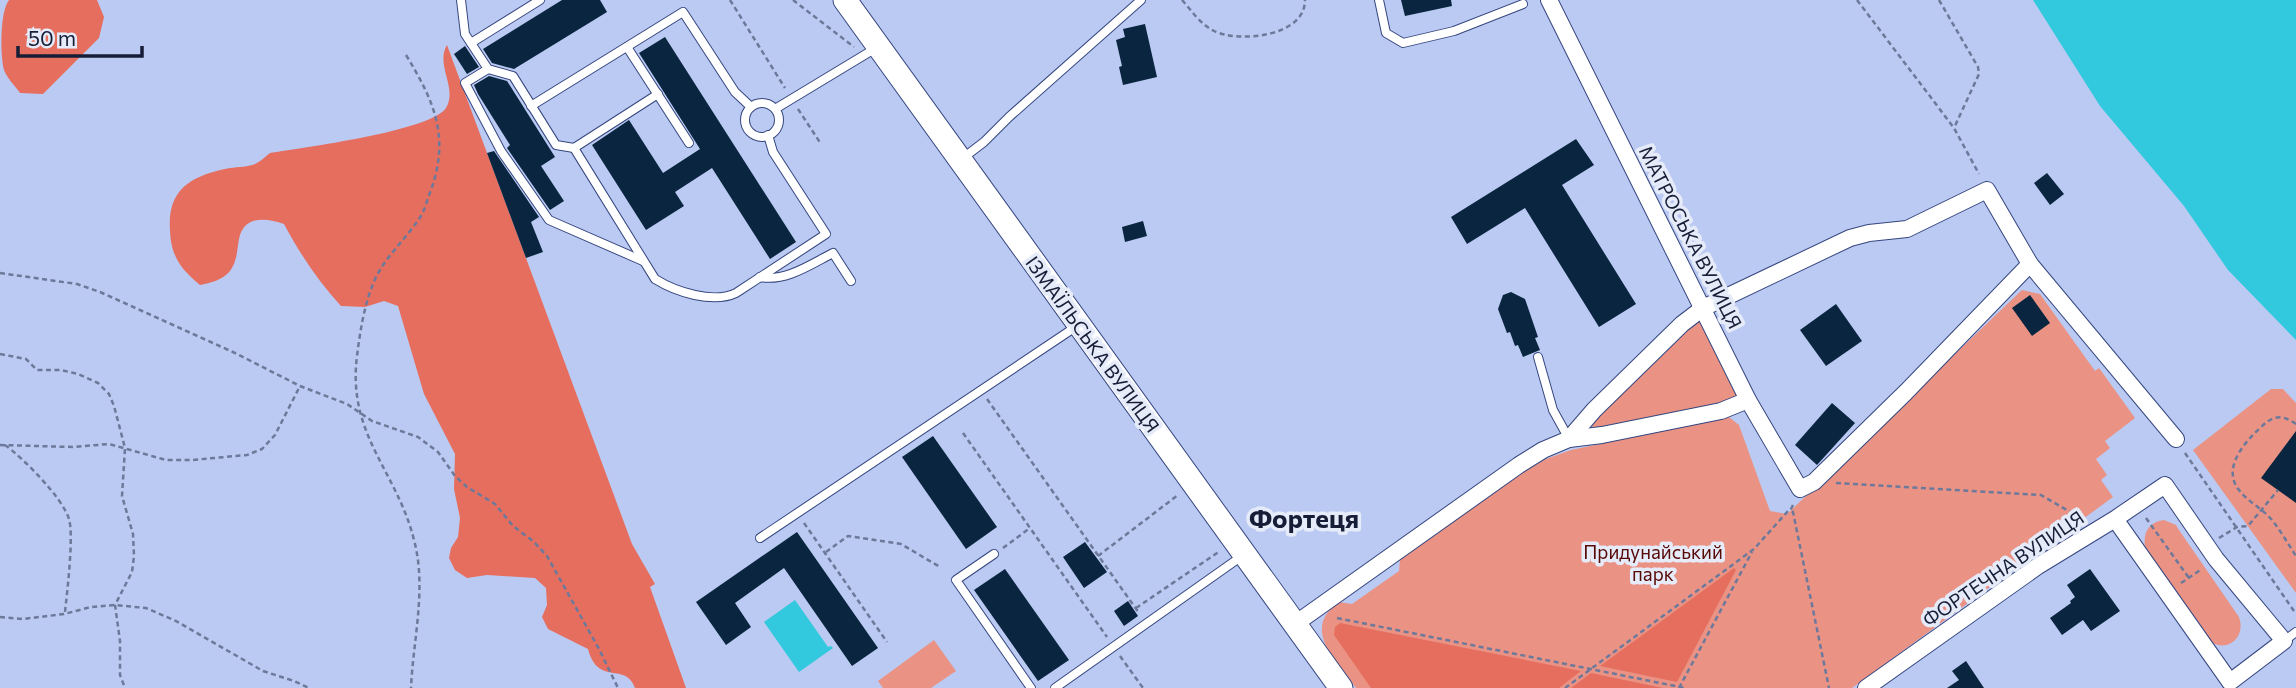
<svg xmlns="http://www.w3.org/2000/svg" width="2296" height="688" viewBox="0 0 2296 688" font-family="Commissioner,sans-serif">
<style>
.green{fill:#ea9385}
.forest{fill:#e66e5e}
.water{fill:#32c8dd}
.building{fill:#09253f}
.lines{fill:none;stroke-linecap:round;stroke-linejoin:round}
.lane-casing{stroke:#35467f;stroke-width:10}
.street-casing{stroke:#35467f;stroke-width:18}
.secondary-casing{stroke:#35467f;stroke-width:25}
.path{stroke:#6d799a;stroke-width:2.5;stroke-dasharray:5 3.5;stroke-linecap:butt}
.lane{stroke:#fff;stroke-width:8}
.street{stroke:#fff;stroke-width:16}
.secondary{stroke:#fff;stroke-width:23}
.labels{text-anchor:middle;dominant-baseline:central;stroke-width:7;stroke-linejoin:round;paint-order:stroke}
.street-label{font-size:19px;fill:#161e37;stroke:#e6ebf9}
.park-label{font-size:19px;fill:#570905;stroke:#e6ebf9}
.district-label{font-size:26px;font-weight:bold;fill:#161e37;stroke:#e6ebf9}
</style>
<rect width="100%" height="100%" fill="#bbcaf2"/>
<g class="green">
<path d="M2022,290L2040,294L2095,371L2099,368L2135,418L2105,441L2110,448L2096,459L2107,475L2101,480L2113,497L1852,688H1356C1337,662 1300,629 1339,602L1352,604L1399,571L1400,559L1522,473L1546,459L1571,450L1729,417L1739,425L1770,511L1787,514Z"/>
<path d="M1699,320L1702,322L1738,394L1732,402L1593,428L1591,422L1689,323Z"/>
<path d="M2271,389H2283L2296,403V593L2193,450Z"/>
<path d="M2164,520L2176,525L2179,530L2239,617C2247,639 2224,655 2207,639L2145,546C2143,531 2150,522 2164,520Z"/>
<path d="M934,640L956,671L931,688H883L878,681Z"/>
</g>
<g class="forest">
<path d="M9,0H97L104,17L99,38L43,94L20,93C15,86 7,78 4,70C0,54 0,11 9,0Z"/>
<path d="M447,45L632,544L655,584L650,587L686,688H635C626,661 598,687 588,649L548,629L542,617L547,605L546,588L535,578L487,575L467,578L455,570L449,558L451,548L458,537L460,518L454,489L455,454L424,394L398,306L384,301L365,307L341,306C318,281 300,254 284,224C266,218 244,215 239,239C237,250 237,262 230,271C223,280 210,283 200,285C181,269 171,257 170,230C167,188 193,175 230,168C238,167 250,167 257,163C261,161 266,156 270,153C301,148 431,131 446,108C458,88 435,65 447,45Z"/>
<path d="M1734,568L1736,570L1677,682L1600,666Z"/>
<path d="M1340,623L1581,671L1559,688H1371L1334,635L1335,627Z"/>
<path d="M1591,673L1663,688H1571Z"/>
</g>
<g class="water">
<path d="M2033,0H2296V340L2228,270L2184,206L2100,106Z"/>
<path d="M795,600L828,647L831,646L833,648L799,672L764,622Z"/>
</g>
<g class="building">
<path d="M562,0H600L607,12L514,69L492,63L483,49Z"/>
<path d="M1401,0H1451L1452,6L1405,16Z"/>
<path d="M1145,24L1157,77L1123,85L1119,67L1122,66L1116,40L1125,37L1123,29Z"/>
<path d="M665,37L796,242L770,259L712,168L675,192L684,206L646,230L592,145L629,120L663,173L700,149L639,53Z"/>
<path d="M465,46L479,67L467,74L454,54Z"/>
<path d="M489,76L507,81L555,157L541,166L564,201L550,210L507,148L510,145L478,94L474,85Z"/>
<path d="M1576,139L1594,165L1562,185L1636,304L1599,327L1525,208L1467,244L1451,217Z"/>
<path d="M494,151L539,217L531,222L543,252L526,258L487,153Z"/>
<path d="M2047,173L2064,194L2050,205L2034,183Z"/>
<path d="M1143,221L1147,236L1125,242L1122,227Z"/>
<path d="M1511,292L1525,299L1538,337L1535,338L1540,350L1523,357L1518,345L1515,346L1510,332L1507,333L1498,309L1503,295Z"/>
<path d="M2030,295L2050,323L2032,336L2012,308Z"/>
<path d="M1836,304L1862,341L1826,366L1800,330Z"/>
<path d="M1832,403L1855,423L1817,465L1795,445Z"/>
<path d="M2296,431V503L2261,478Z"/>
<path d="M933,436L997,527L966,549L902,457Z"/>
<path d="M797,532L878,648L852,666L784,568L735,603L751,627L726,645L696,602Z"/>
<path d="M1085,542L1107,572L1084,588L1063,557Z"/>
<path d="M1005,569L1069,660L1038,681L974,590Z"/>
<path d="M2090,569L2120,611L2091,631L2083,620L2062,635L2050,618L2071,603L2070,601L2075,597L2067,585Z"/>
<path d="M1128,601L1138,616L1124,626L1114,611Z"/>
<path d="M1966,661L1984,688H1947L1959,680L1952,671Z"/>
</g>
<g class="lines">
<g class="lane-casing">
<g id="lane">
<path d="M461,0L465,34L488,69L513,76L556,145L574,148L658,94"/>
<path d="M1379,0L1386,33L1403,43L1454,31L1523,4"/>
<path d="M471,43L540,0"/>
<path d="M627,47L689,143"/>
<path d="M488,69L465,83L501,151L549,220L643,261"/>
<circle cx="762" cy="120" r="17"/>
<path d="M531,106L683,12L735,92L751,107"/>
<path d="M775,109L876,48"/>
<path d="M574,148L655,279C676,292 713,304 736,293L826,234L773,152L768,135"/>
<path d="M963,158L984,142L1009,117L1141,0"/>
<path d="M760,277C786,282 811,264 833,253L851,281"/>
<path d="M1538,357L1553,410L1569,439"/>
<path d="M760,538L1077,326"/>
<path d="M994,554L956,580L1031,688"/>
<path d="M2284,641L2296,632"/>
<path d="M1055,688L1242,556"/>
</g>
</g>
<g class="street-casing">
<g id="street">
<path d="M1549,0L1748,400L1800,489L1814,482L1906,392L2030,264"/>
<path d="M1569,439L1594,410L1682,324L1703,308L1850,238L1869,233L1907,229L1987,190L2030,264L2176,439"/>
<path d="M1295,624L1519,465L1543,450L1569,439L1602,435L1721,411L1748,400"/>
<path d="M1866,688L2038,566L2115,519L2165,485L2216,559L2284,641L2230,682L2115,519"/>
</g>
</g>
<g class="secondary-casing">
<path id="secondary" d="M845,0L1341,688"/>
</g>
<g class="path">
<path d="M730,0L785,88"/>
<path d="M793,0L854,47"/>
<path d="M1182,0C1192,11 1200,24 1214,31C1239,43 1305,37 1305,0"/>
<path d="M1857,0L1954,128L1979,174"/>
<path d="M1939,0L1978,67L1979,74L1954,128"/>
<path d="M406,55C434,101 450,136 431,190C427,199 425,211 419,219C405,240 382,260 373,284C364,306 360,332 357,356C347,435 397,471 414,540C427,588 413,640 411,688"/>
<path d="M798,109L821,144"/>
<path d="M0,273L77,284L100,292L235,353L300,386L347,404L372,421L418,437L438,452L455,476L467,487L495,504L513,526L533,541L547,556L599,649L618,688"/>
<path d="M0,354L26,359L37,370H61L78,374L98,383L109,394L114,406L125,448L122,496L133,534L134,556L132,572L115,605L120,641V675L125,688"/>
<path d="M987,399L1139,613"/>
<path d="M2296,424C2280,413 2272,416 2259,429C2243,444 2222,469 2239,490C2248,502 2262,508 2272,520C2281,531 2288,544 2296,556"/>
<path d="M963,433L1107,637"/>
<path d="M0,445L73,447L109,444L166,460H192L247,455L262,449L275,435L300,386"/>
<path d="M5,445C24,459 62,497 69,519C74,536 67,593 65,612"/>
<path d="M2185,453L2296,614"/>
<path d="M1836,483L2041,495L2084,520"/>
<path d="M1793,505L1790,511L1793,512L1829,688"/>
<path d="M2146,518L2189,578"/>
<path d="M804,523L887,642"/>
<path d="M2219,538L2237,527L2248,526L2278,490"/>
<path d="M1003,548L1030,528"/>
<path d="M826,552L848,536L901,544L940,567"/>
<path d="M1098,556L1178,495"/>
<path d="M2181,583L2202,569"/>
<path d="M1136,608L1220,551"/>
<path d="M0,617L23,619L64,614L91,607L115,605L146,608L176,621L263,671L294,681L309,688"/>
<path d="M1337,618L1685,688"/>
<path d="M1120,656L1143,688"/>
<path d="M1565,688L1754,549L1788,511H1790"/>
<path d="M1679,688L1752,552"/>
</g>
<use href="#lane" class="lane"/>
<use href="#street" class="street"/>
<use href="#secondary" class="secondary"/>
</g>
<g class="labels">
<g class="street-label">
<text transform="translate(1691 237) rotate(63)">МАТРОСЬКА ВУЛИЦЯ</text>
<text transform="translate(1093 344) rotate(54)">ІЗМАЇЛЬСЬКА ВУЛИЦЯ</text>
<text transform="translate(2003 568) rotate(-34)">ФОРТЕЧНА ВУЛИЦЯ</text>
</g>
<g class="park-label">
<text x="1653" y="551">Придунайський<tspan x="1653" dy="22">парк</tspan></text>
</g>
<g class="district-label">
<text x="1304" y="517">Фортеця</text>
</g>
</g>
<path d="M18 46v10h124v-10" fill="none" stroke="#161e37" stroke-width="3.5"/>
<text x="28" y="46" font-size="21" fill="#161e37" stroke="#e6ebf9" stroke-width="5" paint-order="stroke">50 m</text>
</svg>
